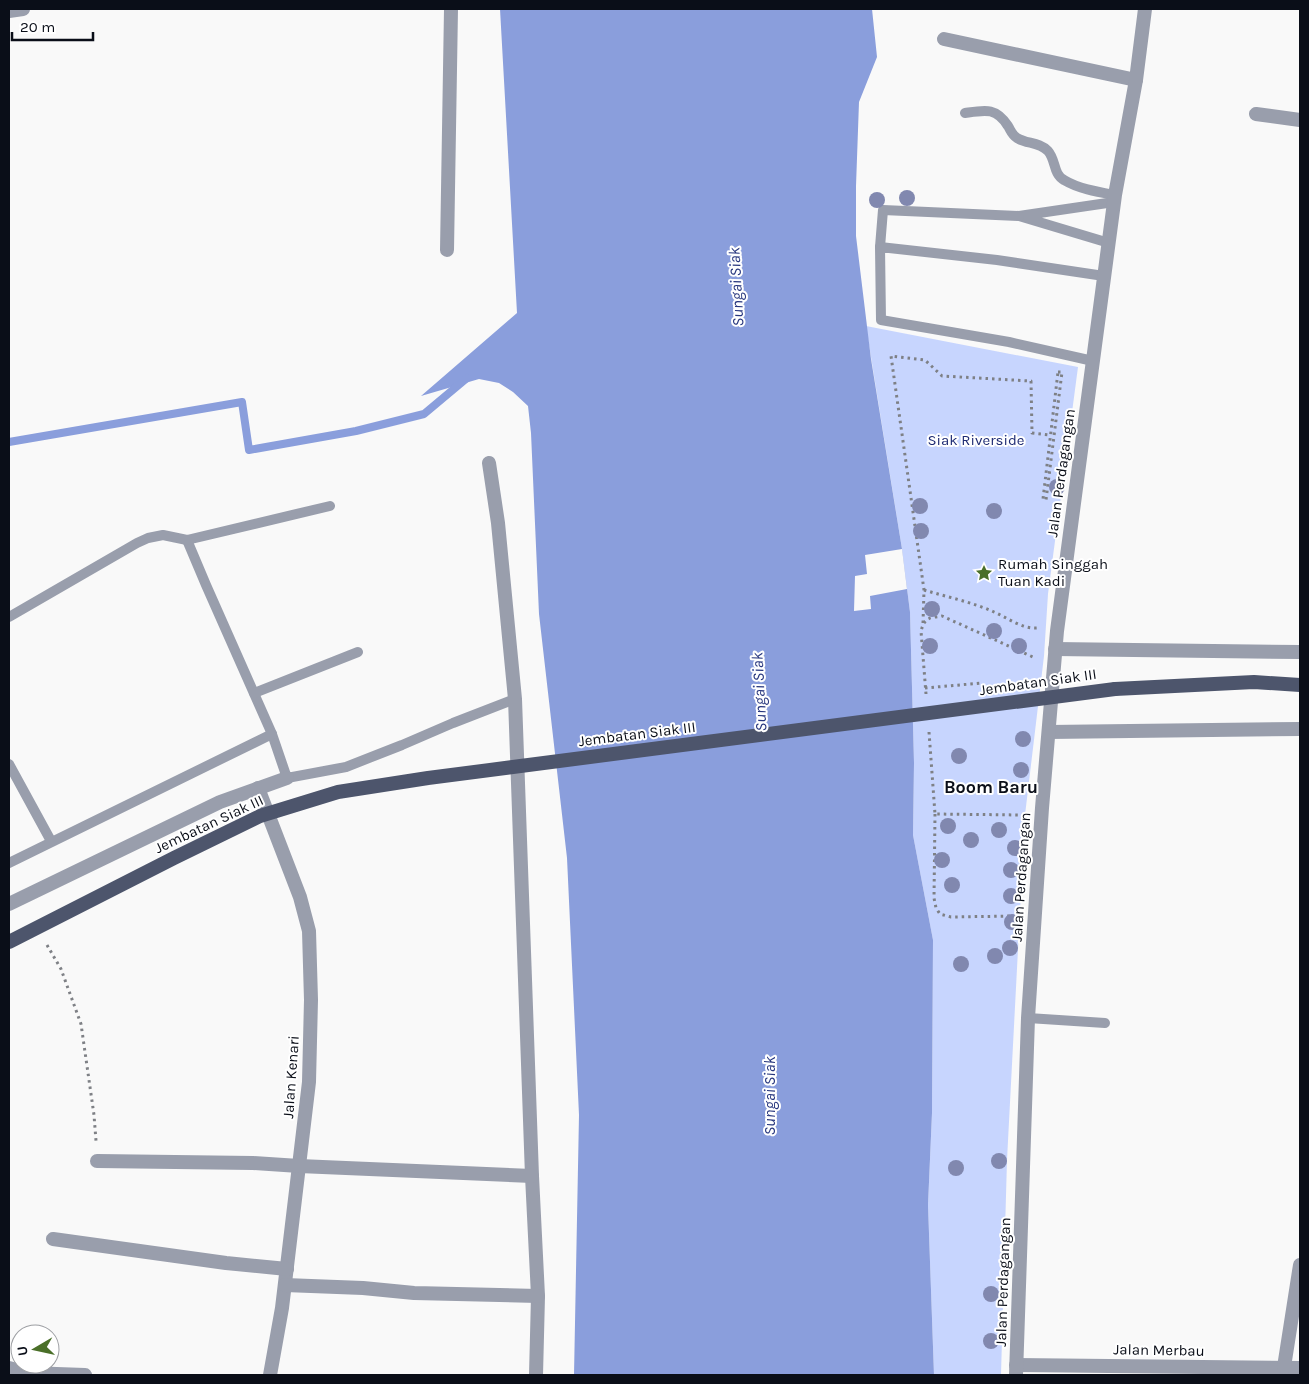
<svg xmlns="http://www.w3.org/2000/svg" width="1309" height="1384" viewBox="0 0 1309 1384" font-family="Karla,sans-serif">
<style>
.green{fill:#c7d5fe}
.water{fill:#8a9edc}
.pier{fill:#f9f9f9}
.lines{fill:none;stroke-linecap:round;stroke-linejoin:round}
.stream{stroke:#8a9edc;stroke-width:8}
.path{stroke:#7e8085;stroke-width:3;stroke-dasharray:2.5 4;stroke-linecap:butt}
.service{stroke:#999eac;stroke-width:10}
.minor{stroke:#999eac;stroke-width:14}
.tertiary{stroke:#999eac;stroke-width:14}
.primary{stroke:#4d556c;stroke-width:14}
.primary-bridge{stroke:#4d556c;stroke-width:14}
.tree{fill:#8188af}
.labels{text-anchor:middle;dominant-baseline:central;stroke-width:4;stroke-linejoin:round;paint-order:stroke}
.park-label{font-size:15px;fill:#1e2b73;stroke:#fff}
.street-label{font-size:15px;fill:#0a0e18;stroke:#fff}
.poi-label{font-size:15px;fill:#0a0e18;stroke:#fff;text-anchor:start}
.water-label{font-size:16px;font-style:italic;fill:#27367e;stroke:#fff}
.quarter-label{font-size:18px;font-weight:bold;fill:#0a0e18;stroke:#fff}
</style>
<rect width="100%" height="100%" fill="#f9f9f9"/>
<path class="green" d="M866,326L1078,367L1048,594L1044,656L1025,815L1007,1160L1001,1375H934L928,1205L932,1113L933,940L913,835L914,763L910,612L902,549Z"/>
<path class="water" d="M500,9H872L877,57L859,102L856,186V236L871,359L902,549L910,612L914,763L913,835L933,940L932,1113L928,1205L934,1375H574L579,1115L567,858L539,614L531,433L528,406L513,392L499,383L479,379L421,396L517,313Z"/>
<path class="pier" d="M902,549L907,589L870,596L871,609L854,611L855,576L867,574L865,555Z"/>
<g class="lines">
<path class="stream" d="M9,442L242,402L249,450L356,431L424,414L467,378"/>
<g class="path">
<path d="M1058,372H1062L1046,500L1043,499Z"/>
<path d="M924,590C947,597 972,602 994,612C1008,618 1022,629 1037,628"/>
<path d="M923,623L924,590L891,356L925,360L942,376L1031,381L1032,433L1050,435"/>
<path d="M925,688L982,683"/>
<path d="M926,694L921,631C925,617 929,618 942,616L1033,657H1034"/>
<path d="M929,732L935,814L1022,815"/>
<path d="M935,814L934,898L936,908L940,914L951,917L1014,916"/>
<path d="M47,945L61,969L81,1024L94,1115L96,1141"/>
</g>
<g class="service">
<path d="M965,113C985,110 996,107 1008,126C1011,131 1012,135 1017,138C1027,144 1039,142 1048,151C1056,160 1053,174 1064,180C1079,189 1098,192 1115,195"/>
<path d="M1109,243L1019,216L1114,202"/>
<path d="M880,247L883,210L1019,216"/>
<path d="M1093,361L1009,342L881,320L880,247L997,260L1104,276"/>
<path d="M187,540L206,585L272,734L287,778L346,767L402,745L453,723L515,699"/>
<path d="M9,617L137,543L148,538L163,535L187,540L330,506"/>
<path d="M254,693L358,652"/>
<path d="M9,764L51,841"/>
<path d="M9,863L272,734"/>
<path d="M1028,1018L1105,1023"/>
</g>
<g class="minor">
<path d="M9,11L23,9"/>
<path d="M944,39L1136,80"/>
<path d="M1256,114L1300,120"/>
<path d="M447,250L451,9"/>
<path d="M489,463L498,523L515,699L532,1176L538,1296L536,1375"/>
<path d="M1055,649L1300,652"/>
<path d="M1049,732L1300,729"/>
<path d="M258,788L300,897L309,931L311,1000L309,1082L282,1308L270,1375"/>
<path d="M9,904L220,802L287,778"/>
<path d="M97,1161L253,1163L299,1166L532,1176"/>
<path d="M53,1239L226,1263L287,1269"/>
<path d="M285,1285L363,1288L414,1293L538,1296"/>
<path d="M9,1368L28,1373L85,1375"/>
</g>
<g class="tertiary">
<path d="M1016,1365L1300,1368"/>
<path d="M1284,1367L1300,1265"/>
<path d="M1016,1375L1028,1018L1042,808L1057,631L1115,195L1136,80L1145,9"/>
</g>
<path class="primary" d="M1115,689L1254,682L1300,685"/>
<path class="primary-bridge" d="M9,942L174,858L260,816L338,792L428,778L1115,689"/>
</g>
<g class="tree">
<circle cx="907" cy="198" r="8"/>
<circle cx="877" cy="200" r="8"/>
<circle cx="1057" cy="487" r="8"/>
<circle cx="920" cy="506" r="8"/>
<circle cx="994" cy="511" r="8"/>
<circle cx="921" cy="531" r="8"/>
<circle cx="932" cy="609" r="8"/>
<circle cx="994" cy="631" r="8"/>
<circle cx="930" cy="646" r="8"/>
<circle cx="1019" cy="646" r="8"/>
<circle cx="1023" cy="739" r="8"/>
<circle cx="959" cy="756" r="8"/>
<circle cx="1021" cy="770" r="8"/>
<circle cx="948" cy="826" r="8"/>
<circle cx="999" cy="830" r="8"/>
<circle cx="971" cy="840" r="8"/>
<circle cx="1015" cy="848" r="8"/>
<circle cx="942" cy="860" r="8"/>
<circle cx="1011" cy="870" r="8"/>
<circle cx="952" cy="885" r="8"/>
<circle cx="1011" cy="896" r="8"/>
<circle cx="1012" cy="922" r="8"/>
<circle cx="1010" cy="948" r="8"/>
<circle cx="995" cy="956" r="8"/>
<circle cx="961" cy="964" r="8"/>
<circle cx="999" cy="1161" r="8"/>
<circle cx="956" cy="1168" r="8"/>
<circle cx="991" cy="1294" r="8"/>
<circle cx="991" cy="1341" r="8"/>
</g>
<defs>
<g id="sight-bare" transform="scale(1.35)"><path d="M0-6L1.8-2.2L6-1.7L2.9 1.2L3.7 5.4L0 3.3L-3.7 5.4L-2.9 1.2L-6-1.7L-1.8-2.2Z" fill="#4a6f28" stroke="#fff" stroke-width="2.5" paint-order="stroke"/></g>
</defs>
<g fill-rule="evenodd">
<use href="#sight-bare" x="984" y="573"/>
</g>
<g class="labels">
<g class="park-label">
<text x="976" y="440">Siak Riverside</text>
</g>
<g class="street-label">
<text transform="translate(1061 473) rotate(-82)">Jalan Perdagangan</text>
<text transform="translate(1038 682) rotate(-8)">Jembatan Siak III</text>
<text transform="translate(637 734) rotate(-7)">Jembatan Siak III</text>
<text transform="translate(209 824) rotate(-25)">Jembatan Siak III</text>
<text transform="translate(1021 877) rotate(-86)">Jalan Perdagangan</text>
<text transform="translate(291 1077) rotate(-86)">Jalan Kenari</text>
<text transform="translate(1003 1282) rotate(-88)">Jalan Perdagangan</text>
<text transform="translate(1159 1350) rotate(1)">Jalan Merbau</text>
</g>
<g class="poi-label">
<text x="998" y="564">Rumah Singgah<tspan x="998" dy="17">Tuan Kadi</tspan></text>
</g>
<g class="water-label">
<text transform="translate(736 287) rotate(-93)">Sungai Siak</text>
<text transform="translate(759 692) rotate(-93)">Sungai Siak</text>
<text transform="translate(769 1096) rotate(-90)">Sungai Siak</text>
</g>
<g class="quarter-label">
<text x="991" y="787">Boom Baru</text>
</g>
</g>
<rect width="1309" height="1384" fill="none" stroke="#0a0e18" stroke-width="20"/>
<g transform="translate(35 1349) rotate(261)"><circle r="24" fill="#ffffff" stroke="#9d9fa3"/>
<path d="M0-4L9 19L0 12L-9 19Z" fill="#4a6f28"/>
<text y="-8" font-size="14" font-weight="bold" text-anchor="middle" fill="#0a0e18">U</text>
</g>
<path d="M12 32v8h81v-8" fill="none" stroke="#0a0e18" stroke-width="2.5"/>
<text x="20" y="32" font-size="15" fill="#0a0e18" stroke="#ffffff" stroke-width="4" paint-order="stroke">20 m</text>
</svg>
